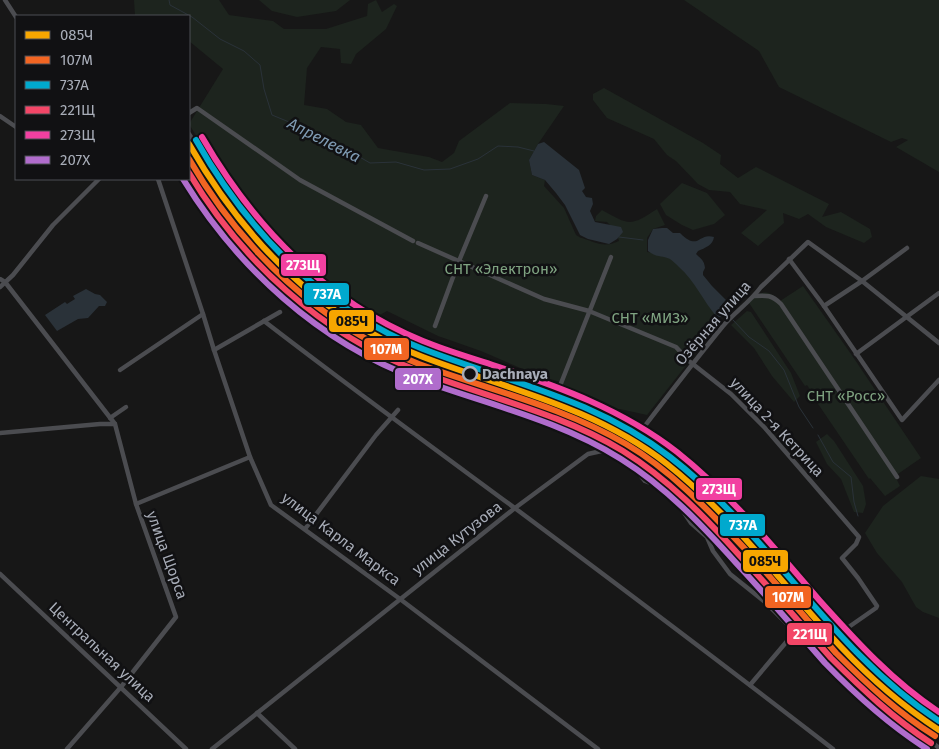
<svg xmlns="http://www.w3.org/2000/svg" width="939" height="749" viewBox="0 0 939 749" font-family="'Fira Sans',sans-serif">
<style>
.green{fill:#1d241e}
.water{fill:#2a3239}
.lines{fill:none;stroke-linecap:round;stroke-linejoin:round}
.stream{stroke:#2a3239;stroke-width:1}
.street{stroke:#4b4c50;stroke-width:4.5}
.rail-1-casing{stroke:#111113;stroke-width:10}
.rail-2-casing{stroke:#111113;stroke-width:10}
.rail-3-casing{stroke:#111113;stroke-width:10}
.rail-4-casing{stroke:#111113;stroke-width:10}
.rail-5-casing{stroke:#111113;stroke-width:10}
.rail-6-casing{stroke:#111113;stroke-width:10}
.rail-1{stroke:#f7a600;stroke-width:6}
.rail-2{stroke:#f26522;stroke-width:6}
.rail-3{stroke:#00a9ce;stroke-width:6}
.rail-4{stroke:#f34667;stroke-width:6}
.rail-5{stroke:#f240a1;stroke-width:6}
.rail-6{stroke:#b06ccc;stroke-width:6}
.stop-dot{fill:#111113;stroke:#a8adb8;stroke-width:2.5}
.labels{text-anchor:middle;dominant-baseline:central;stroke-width:5;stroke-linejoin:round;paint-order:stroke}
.park-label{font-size:15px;fill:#7fa381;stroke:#111113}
.street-label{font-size:15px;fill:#a8adb8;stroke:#111113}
.stop-label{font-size:15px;font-weight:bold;fill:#a8adb8;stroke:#111113;text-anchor:start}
.water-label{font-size:16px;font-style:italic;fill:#7f9bb3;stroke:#111113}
.line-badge{stroke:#111113;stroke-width:2}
.badge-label{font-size:14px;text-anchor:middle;font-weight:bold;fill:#fff}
.pale-badge-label{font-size:14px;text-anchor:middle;font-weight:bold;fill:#111}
</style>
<rect width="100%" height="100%" fill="#171717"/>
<g class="green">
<path d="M134,0H219L229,15L273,21L284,29H326L367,16L368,4L376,0L382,12L394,4L397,6L386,29L356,54L351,64L341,63L340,49L321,47L307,68L304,105L327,109L346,122L361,125L378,148L429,157L442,162L454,153L459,141L510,103L546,104L564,106L538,144L529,160L532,175L545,180L544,186L564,208L576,235L581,238H582C597,243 604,248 619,241L615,230L607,222L595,221L596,216L602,210C629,225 630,227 657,209L665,225L653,229L647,238V252L667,254L691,274L721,321L647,415L620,409L606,411L562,390L561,382L539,376L481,351L438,336L387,311L374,318L324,285L311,272L309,275L253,219L237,199L211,160L189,124L223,69L189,41V16H135Z"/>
<path d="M259,0H350L336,11L297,17L272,11Z"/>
<path d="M684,0H939V172L896,147L908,140L902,138L891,142L779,87L759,51Z"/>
<path d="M604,88L703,143L721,155L720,164L738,178L756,167L829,204L822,217L841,212L870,229L872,237L864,243L826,227L808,214L799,219L783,213L784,223L758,246L741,233L767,210L740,204L730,192L709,190L698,184L676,161L667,155L654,139L607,118L593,100V94Z"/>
<path d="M682,183L707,193L725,215L714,224L693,230L682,225L666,215L660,204Z"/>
<path d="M803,286L851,354L921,458L895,476L900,486L885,496L870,478L869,479L814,398L815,397L807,385L805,386L747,300C763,292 766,288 780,301Z"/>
<path d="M747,311L751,312L791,373L800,396L794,402L772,376L754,348L731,325Z"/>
<path d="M827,434L834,441L863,486L866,504L863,513L854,512L841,479L827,464L816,442Z"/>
<path d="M921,476L939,479V618L923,612L916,607L902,582L877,553L865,533L883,506Z"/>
</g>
<g class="water">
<path d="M544,142L579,170L585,188L582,191L586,197L592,198L593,204L590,211L595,222L621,227L623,232L617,239L609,244L588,239L580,235L565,205L556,193L545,180L532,175L529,160L538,144Z"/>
<path d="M662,228H667L673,233H680C699,252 698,232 714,237C713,245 705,248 698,251L696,254C702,260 704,260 705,268L703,272V275L712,286L726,300L728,308L721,317H717C703,301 695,281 679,267C676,264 673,261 670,259C661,255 657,258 648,251V240L653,229Z"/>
<path d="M86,289L95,294L100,295L107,302L105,306H99L88,318L78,319L57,331L45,315L65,302L67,304L75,299L73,296Z"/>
</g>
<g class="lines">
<g class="stream">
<path d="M169,0L170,5L192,17L220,39L244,51L260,65L264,89L272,115L311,131L339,145L370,163L396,162L424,170L450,169L478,159L498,146L518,147L534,151"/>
<path d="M619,237L643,240"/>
<path d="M725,312L729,315"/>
<path d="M733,320L749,337L769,351L784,370L799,407L813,428"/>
<path d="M818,435L833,462L851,477L854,502L858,516"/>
</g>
<g class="street">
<path d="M5,0L16,17"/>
<path d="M189,113L197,108L300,180L413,241"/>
<path d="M0,116L16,127"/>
<path d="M189,134L232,200L293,266L327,296L361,318L397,340L441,356L486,367L495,375L556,396L573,403L616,426L630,428L644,427"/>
<path d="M158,179L203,314L214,350L250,457L271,505L400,599L598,749"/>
<path d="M418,243L544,299L589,311L676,347L689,361L731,394L765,428L859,537L856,544L842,558L858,578L877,606L876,608L843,631"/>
<path d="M789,259L824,306L902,420L939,380"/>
<path d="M0,279L5,282L115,424L136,504L176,617L121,687L67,749"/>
<path d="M0,287L13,275L53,225L99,179"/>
<path d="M754,296C767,295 772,295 781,304L897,477"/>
<path d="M824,306L862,281L907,248"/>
<path d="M264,321C347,385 432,447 516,509C622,588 728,668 833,749"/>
<path d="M435,326L459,261L486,196"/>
<path d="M214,350L280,312"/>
<path d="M856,354L939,293"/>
<path d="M120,370L203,314"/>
<path d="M556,396L611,257"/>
<path d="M110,418L126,407"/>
<path d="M604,419L613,418L622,419L644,427L728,500L826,611L880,670L903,690L939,715"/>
<path d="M644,427C670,393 696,359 723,326C735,312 750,302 761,287L808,242L862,281L939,343"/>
<path d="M0,433L100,424H115"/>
<path d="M136,504L250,457"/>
<path d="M305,529L376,435L398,410"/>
<path d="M0,574L186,749"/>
<path d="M750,685L788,640L796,633"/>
<path d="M257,713L295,749"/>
<path d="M212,749L515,508L588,454L606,450L612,452L623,458L631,464L645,481L661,487L665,490L679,505L691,523L707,537L713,551L730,574L765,602L796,633L843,676L857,691L881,707L908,731L923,740L933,743L939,748"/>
</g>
<g class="rail-1-casing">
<path id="rail-1" d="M189,144C243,238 319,318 423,357C507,389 594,407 667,464C734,517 784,587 842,648C871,679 904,707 939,730"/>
</g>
<g class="rail-2-casing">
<path id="rail-2" d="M189,159C241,249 321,326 419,364C489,390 561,406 626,444C672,471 709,511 745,549C776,583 806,618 836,653C867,684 898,713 935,736"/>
</g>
<g class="rail-3-casing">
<path id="rail-3" d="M196,140C248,232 323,310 423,349C510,383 593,398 670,457C770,534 832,652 939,721"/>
</g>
<g class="rail-4-casing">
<path id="rail-4" d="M189,173C241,260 321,334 416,370C485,397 559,412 623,451C668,479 705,517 740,556C771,589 801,624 831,658C862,689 894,719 931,743"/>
</g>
<g class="rail-5-casing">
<path id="rail-5" d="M202,137C254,227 325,301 423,341C447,351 472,358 496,366C560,387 623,410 677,452C731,495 775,549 820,601C856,641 893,682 939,712"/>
</g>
<g class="rail-6-casing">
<path id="rail-6" d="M183,179C237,267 319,343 418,379C486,404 559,420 621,459C666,487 702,525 737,564C767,596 796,630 825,663C856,695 889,725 927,749"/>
</g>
<use href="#rail-1" class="rail-1"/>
<use href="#rail-2" class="rail-2"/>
<use href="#rail-3" class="rail-3"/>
<use href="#rail-4" class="rail-4"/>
<use href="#rail-5" class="rail-5"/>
<use href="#rail-6" class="rail-6"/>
</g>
<circle class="stop-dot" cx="470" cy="374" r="7"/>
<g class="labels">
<g class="park-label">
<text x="501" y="269">СНТ «Электрон»</text>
<text x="650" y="318">СНТ «МИЗ»</text>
<text x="846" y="396">СНТ «Росс»</text>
</g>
<g class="street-label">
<text transform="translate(713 323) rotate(-49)">Озёрная улица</text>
<text transform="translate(777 427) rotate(47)">улица 2-я Кетрица</text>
<text transform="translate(457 538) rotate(-38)">улица Кутузова</text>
<text transform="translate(341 539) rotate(37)">улица Карла Маркса</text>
<text transform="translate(167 555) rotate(70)">улица Щорса</text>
<text transform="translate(102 652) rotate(43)">Центральная улица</text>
</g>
<g class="stop-label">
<text x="482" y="374">Dachnaya</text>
</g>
<g class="water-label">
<text transform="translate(324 140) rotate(27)">Апрелевка</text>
</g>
</g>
<g class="line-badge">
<rect x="280" y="253" width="47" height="24" rx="5" fill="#f240a1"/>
<rect x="303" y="282" width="47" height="24" rx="5" fill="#00a9ce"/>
<rect x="328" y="309" width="47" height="24" rx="5" fill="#f7a600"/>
<rect x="363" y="337" width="47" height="24" rx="5" fill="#f26522"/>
<rect x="394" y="367" width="48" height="24" rx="5" fill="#b06ccc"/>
<rect x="695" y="477" width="48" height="24" rx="5" fill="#f240a1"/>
<rect x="719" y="513" width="47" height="24" rx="5" fill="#00a9ce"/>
<rect x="742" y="549" width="47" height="24" rx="5" fill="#f7a600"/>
<rect x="764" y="585" width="48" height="24" rx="5" fill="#f26522"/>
<rect x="786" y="622" width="47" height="24" rx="5" fill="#f34667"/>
</g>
<g class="badge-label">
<text x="303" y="270">273Щ</text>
<text x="327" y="299">737А</text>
<text x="386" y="354">107М</text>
<text x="418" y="384">207Х</text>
<text x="719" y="494">273Щ</text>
<text x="743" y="530">737А</text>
<text x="788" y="602">107М</text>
<text x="810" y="639">221Щ</text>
</g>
<g class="pale-badge-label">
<text x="352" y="326">085Ч</text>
<text x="765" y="566">085Ч</text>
</g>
<rect x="15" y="15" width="175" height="165" fill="#111113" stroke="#4d4f55"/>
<rect x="25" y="31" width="25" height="8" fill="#f7a600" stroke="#4d4f55"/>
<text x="60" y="40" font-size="15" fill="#a8adb8">085Ч</text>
<rect x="25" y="56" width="25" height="8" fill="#f26522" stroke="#4d4f55"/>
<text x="60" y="65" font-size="15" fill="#a8adb8">107М</text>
<rect x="25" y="81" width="25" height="8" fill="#00a9ce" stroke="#4d4f55"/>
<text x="60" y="90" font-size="15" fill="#a8adb8">737А</text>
<rect x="25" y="106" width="25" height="8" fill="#f34667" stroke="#4d4f55"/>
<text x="60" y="115" font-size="15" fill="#a8adb8">221Щ</text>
<rect x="25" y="131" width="25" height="8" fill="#f240a1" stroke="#4d4f55"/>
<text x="60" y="140" font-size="15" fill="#a8adb8">273Щ</text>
<rect x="25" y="156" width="25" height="8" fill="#b06ccc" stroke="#4d4f55"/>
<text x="60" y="165" font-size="15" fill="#a8adb8">207Х</text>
</svg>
